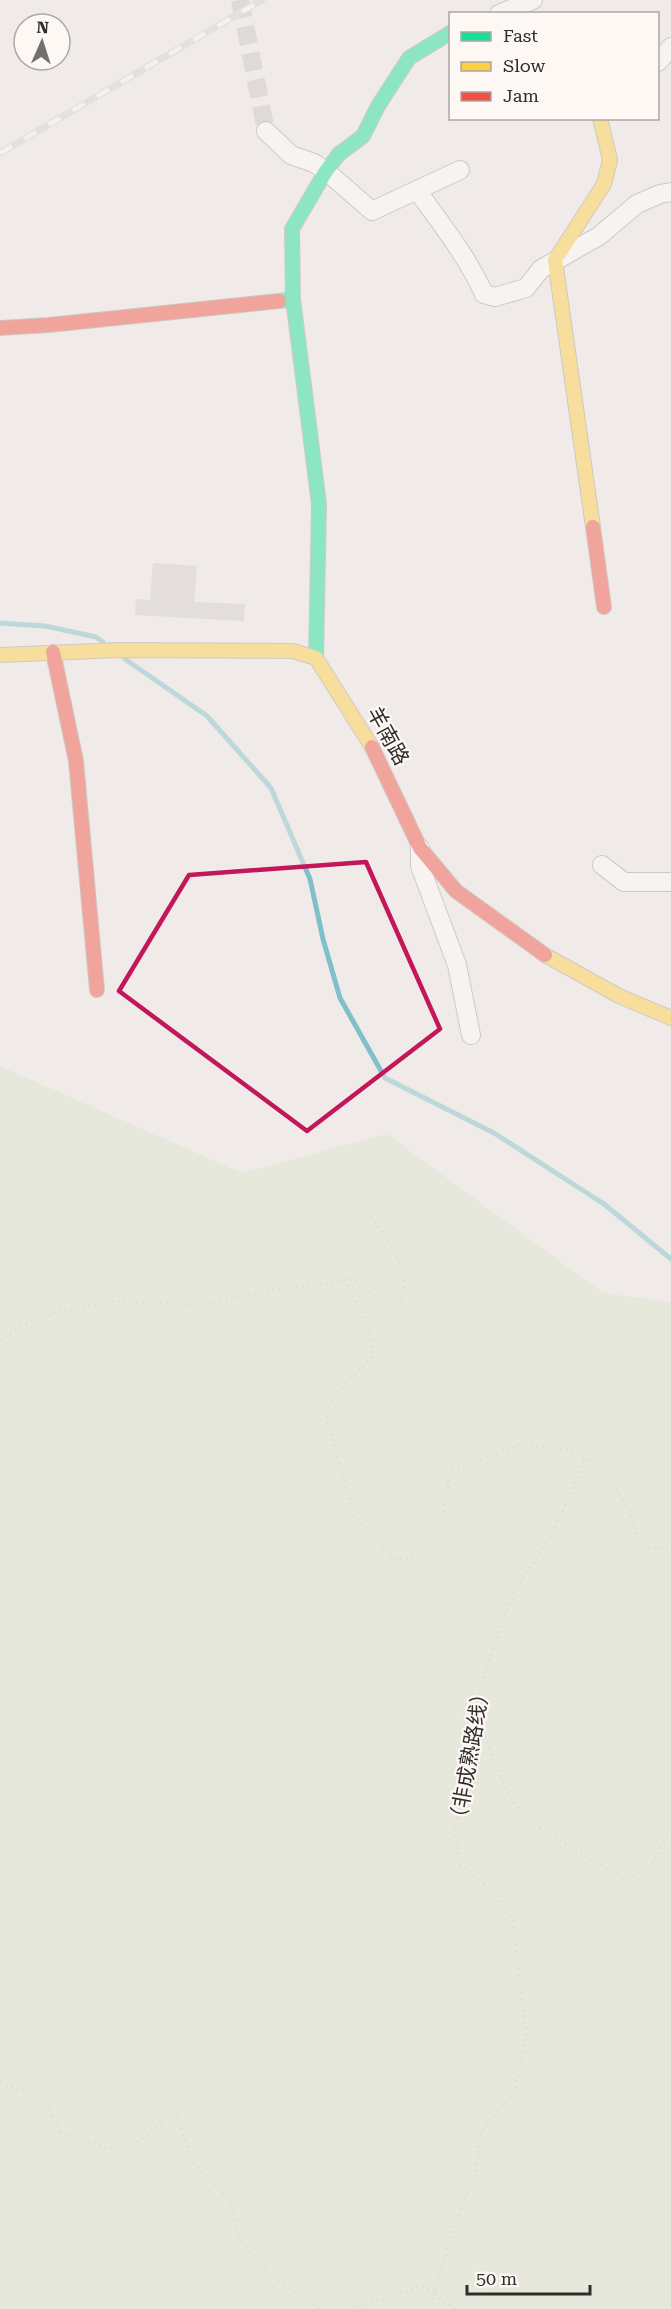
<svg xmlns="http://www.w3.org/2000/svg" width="671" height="2309" viewBox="0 0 671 2309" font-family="'Roboto Serif','Noto Sans SC',serif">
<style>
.green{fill:#d8e4c9}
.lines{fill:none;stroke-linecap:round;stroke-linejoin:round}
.stream{stroke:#7fc0cb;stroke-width:5}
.building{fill:#d2cecc}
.street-tunnel{stroke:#cac5c2;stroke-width:18;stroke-dasharray:18 9;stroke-linecap:butt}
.street-casing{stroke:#a5a19f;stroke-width:20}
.fast-casing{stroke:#a5a19f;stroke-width:16}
.slow-casing{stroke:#a5a19f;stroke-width:16}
.jam-casing{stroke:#a5a19f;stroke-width:16}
.path{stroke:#cecccb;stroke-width:3;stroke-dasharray:1.5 4.5;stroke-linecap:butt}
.street{stroke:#fdfcfc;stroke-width:18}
.fast{stroke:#16e098;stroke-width:14}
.slow{stroke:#ffcf43;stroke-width:14}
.jam{stroke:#f24e42;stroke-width:14}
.rail-casing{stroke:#d4d2d1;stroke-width:7}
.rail{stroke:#fef8f5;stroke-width:4.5;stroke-dasharray:14;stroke-linecap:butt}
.marked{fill:none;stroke:#c2185b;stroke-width:4.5;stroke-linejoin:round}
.labels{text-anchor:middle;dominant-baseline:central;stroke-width:4.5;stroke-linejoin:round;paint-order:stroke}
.street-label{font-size:21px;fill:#312d2c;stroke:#fef8f5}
</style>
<rect width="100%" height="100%" fill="#f0ebe8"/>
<path class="green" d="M0,1066L242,1173L387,1134L603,1293L671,1302V2309H0Z"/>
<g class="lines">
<g class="stream">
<path d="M0,623L45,626L96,637L103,642"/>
<path d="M125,659L207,716L271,788L310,879L323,939L340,998L385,1078L494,1133L604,1204L671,1259"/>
</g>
</g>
<path class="building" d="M153,563L197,566L194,602L245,604L244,621L135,615L136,599L150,600Z"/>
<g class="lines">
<path class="street-tunnel" d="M240,0L266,131"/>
<g class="street-casing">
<g id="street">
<path d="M499,14L533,0"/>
<path d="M658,62L671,47"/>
<path d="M266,131L291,155L314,163L326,171L372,211L460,170"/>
<path d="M417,190C441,224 467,256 484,294L495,297L526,288L541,269L599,236L637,204L660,194L671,192"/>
<path d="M420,848V866L457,965L471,1035"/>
<path d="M602,865L624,882H671"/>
</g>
</g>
<g class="fast-casing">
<g id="fast">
<path d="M293,299L319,504L316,658"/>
<path d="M279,301L293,299L292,229L326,171L339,154L363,136L378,106L409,58L450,33"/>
</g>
</g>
<g class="slow-casing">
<g id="slow">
<path d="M593,527L555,260L604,184L610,160L600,118"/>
<path d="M0,655L119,650L293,651L316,658L372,747"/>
<path d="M545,955L619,996L671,1018"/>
</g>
</g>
<g class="jam-casing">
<g id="jam">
<path d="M0,328L49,325L279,301"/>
<path d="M593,527L604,607"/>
<path d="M53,652L76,761L97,990"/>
<path d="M372,747L420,848L456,891L545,955"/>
</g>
</g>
<g class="path">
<path d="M344,1280L368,1323L374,1355L345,1384L325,1411L354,1516L394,1559L423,1555L442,1521L450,1472L522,1444L570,1449L606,1472L629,1510L640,1547L671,1549"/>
<path d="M0,1340L21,1326L59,1311L114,1301L201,1305L259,1292L353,1279L375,1297L397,1308C417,1277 385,1236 366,1210"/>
<path d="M477,1714C491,1751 506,1807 541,1829C568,1847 598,1860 624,1880L652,1865L671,1829"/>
<path d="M0,2082L44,2098L61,2133L121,2152L146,2137L165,2118H177L193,2161L231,2202L238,2236L268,2273L301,2297L321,2309"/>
<path d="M348,2309L424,2286L434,2294L431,2309"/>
<path d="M455,2309L434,2294L453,2229L475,2175L480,2133L515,2091L527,2033L518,1975L514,1923L494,1892L460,1865L454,1829L464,1801L470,1739L481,1685L514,1592L555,1528L585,1459"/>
</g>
<use href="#street" class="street"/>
<use href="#fast" class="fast"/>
<use href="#slow" class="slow"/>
<use href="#jam" class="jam"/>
<g class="rail-casing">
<path id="rail" d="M0,153L262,0"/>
</g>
<use href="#rail" class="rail"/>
</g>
<path d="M0 0H671V2309H0ZM366,862L440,1029L307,1131L119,991L189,875Z" fill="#f0ebe8" fill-opacity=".55" fill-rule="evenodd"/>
<path class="marked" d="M366,862L440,1029L307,1131L119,991L189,875Z"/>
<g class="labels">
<g class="street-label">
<text transform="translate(388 736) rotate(61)">羊南路</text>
<text transform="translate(470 1756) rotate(-80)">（非成熟路线）</text>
</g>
</g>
<rect x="449" y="12" width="210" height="108" fill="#fef8f5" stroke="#aca7a5" stroke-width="1.5"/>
<rect x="461" y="32" width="30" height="9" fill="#16e098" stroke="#aca7a5" stroke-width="1.5"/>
<text x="503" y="42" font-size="18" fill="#312d2c">Fast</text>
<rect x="461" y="62" width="30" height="9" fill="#ffcf43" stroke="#aca7a5" stroke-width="1.5"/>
<text x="503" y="72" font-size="18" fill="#312d2c">Slow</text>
<rect x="461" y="92" width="30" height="9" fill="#f24e42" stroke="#aca7a5" stroke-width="1.5"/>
<text x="503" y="102" font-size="18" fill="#312d2c">Jam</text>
<g transform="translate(42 42) rotate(3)"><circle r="28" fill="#fef8f5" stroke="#aca7a5" stroke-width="1.5"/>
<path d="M0-4.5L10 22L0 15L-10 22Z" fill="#74706e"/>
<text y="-9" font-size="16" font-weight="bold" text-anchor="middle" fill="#312d2c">N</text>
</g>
<path d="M467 2285v9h123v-9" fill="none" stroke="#312d2c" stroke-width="3"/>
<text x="476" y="2285" font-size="18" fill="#312d2c" stroke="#fef8f5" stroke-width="4.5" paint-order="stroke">50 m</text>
</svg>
